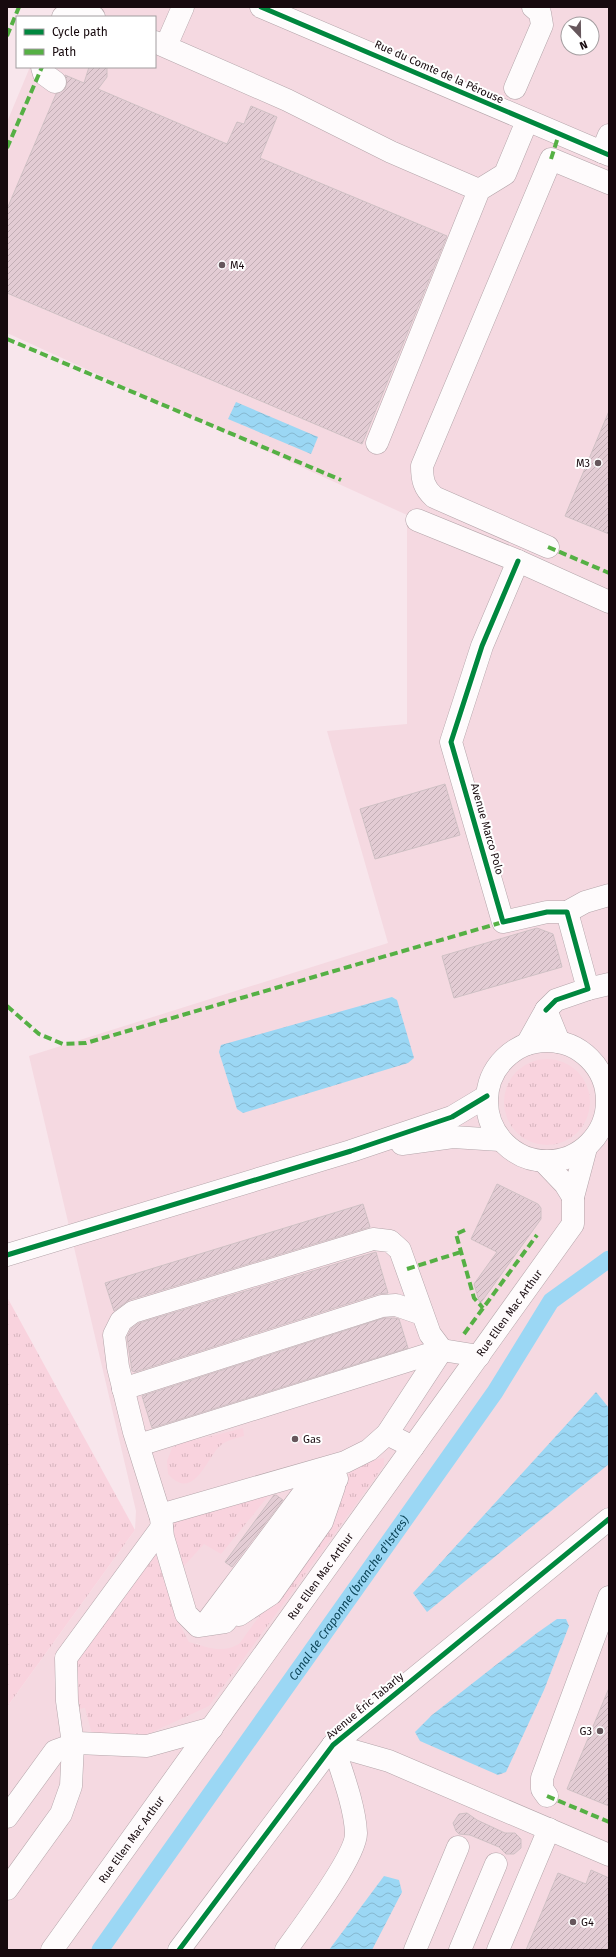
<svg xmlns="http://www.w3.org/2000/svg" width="616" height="1957" viewBox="0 0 616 1957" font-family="'Fira Sans',sans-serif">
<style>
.built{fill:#f5d9e1;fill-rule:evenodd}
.grass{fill:url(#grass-tufts)}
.water{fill:url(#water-waves)}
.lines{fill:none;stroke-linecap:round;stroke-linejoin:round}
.canal{stroke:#9bd7f4;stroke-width:17}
.building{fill:url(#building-hatch);stroke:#cfc0c4}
.minor-casing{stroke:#b4a5aa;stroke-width:23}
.path{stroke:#ded8da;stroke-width:2.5;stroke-dasharray:2 3;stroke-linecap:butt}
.minor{stroke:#fefbfc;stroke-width:22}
.quiet{stroke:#55b044;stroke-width:4;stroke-dasharray:8 4;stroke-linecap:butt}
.cycleway-casing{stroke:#fff;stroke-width:8}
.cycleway{stroke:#00873e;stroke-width:5}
.poi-dot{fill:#66575c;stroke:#fff;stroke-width:1.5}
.labels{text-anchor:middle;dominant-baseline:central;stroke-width:4;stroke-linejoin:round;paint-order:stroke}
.street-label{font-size:11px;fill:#170a0e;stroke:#fff}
.poi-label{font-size:11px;fill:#170a0e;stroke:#fff;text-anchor:start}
.water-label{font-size:12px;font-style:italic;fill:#0c4558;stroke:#fff}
</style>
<defs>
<pattern id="grass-tufts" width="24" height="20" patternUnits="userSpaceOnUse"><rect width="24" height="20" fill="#f9d3de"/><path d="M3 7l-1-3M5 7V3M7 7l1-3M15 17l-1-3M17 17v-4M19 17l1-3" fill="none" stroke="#d5b4bd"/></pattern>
<pattern id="water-waves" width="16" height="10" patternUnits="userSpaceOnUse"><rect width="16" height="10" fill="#9bd7f4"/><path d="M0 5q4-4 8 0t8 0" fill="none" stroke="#85b7d0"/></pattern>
<pattern id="building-hatch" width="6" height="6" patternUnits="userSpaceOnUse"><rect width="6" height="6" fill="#e3ccd4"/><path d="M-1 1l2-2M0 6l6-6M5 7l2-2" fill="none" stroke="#c2aeb5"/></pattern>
</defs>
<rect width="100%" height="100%" fill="#f8e6ec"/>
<path class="built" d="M55,7H609V1950H7V1707L135,1530L136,1511L29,1056L388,943L327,731L407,724V515L7,333V122L30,67H155V17H51ZM568,24H592V48H568Z"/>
<g class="grass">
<circle cx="547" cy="1102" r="43"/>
<path d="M7,1297L135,1530L7,1707Z"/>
<path d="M243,1428L244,1436C237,1438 227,1440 221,1445C206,1458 194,1503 168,1474L167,1461L172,1448L183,1442L204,1438Z"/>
<path d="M384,1458V1465L375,1478L209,1706L146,1735L92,1734L85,1708L78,1709L73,1659L153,1547L180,1625L189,1642C207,1647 222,1654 239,1644L335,1513L346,1477L357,1465L369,1460Z"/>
<path d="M270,1494L221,1554L204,1544L183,1567L172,1528L175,1520Z"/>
</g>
<g class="water">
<path d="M236,402L318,437L311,454L228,419Z"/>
<path d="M392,997L397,1000L414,1058L408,1063L243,1113L237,1109L219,1052L221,1045Z"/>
<path d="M596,1392L609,1408V1464L427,1612L413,1593Z"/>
<path d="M557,1619H566L569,1626L544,1690L506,1772L498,1775L420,1741L415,1732L432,1715L537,1633Z"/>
<path d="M384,1876L399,1880L402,1892L372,1950H329Z"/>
</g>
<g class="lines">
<path class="canal" id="s1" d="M100,1950L495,1392L551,1301L609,1259"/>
</g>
<g class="building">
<path d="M89,67H107V77L98,89L227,144L237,122L244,124L251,106L277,117L260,158L447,236L362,444L7,293V209L56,94L65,89L67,83L65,75L84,83Z"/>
<path d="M609,411V534L565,516Z"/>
<path d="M445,784L460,835L375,859L360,809Z"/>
<path d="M537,928L553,934L562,967L454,998L442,956Z"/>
<path d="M497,1184L538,1204L541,1208V1219L480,1304L474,1284L497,1252L471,1239Z"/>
<path d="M363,1204L370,1227L129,1300L114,1311L105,1283Z"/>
<path d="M376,1252L388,1293L378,1294L135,1372L132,1371L127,1337L131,1329L139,1323Z"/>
<path d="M384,1318H394L399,1319L408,1348L152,1428L142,1396Z"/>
<path d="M274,1495H276L283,1500L232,1567L225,1562Z"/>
<path d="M609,1688V1806L567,1789Z"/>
<path d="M467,1813L477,1820L505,1833H515L521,1839V1848L514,1854H506L499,1847L470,1835L459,1834L456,1831L453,1823L459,1814Z"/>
<path d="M591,1870L609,1878V1950H526L558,1873L586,1884Z"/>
</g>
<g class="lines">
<g class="minor-casing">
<g id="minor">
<path d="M261,7L609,155"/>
<path d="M63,17C73,7 83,12 94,17"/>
<path d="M155,42L287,100L391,152L479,190"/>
<path d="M166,46L183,7"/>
<path d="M42,67L44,74L55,82"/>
<path d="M515,88L542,25L540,13L533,7"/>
<path d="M602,152L609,135"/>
<path d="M377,443L479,190L505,174L527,121"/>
<path d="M417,520L518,561L609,602"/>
<path d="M548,547L434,497C424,488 422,480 422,466L551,159L609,183"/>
<path d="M518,561L482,646L451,742L503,922L547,912H567L588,989L556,1000L546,1010"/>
<path d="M567,912L585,902L609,895"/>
<path d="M588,989L609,984"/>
<circle cx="547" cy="1101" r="60"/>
<path d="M527,1044L546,1010L559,1042"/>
<path d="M402,1144L453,1137L500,1140"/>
<path d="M544,1162L565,1184L573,1197L586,1148"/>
<path d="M7,1255L351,1151L452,1117L487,1096"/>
<path d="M123,1389L382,1306L396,1305L422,1314"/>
<path d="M387,1434L442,1350"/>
<path d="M139,1445L442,1350"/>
<path d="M413,1447L387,1434L369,1450L345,1462L160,1515L134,1432L118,1367L114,1335L121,1321L133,1312L373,1239L390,1241L400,1250L430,1334L442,1350L479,1356"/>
<path d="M161,1518L163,1537L186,1614L198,1626L225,1622L251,1590L331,1480L337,1479"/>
<path d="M239,1615L271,1594L322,1522L334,1487"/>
<path d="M206,1623L308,1487L330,1481"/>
<path d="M333,1745L389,1761L609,1855"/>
<path d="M547,1796L542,1789V1778L609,1597"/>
<path d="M7,1817L55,1751L77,1743L147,1746L212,1728"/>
<path d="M7,1889L61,1814L71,1786L73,1744L67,1701L66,1658L162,1527"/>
<path id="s2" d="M52,1950L573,1224V1197"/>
<path d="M179,1950L333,1745L609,1519"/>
<path d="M286,1950C301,1929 357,1855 356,1833C355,1806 341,1770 333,1745"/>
<path d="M415,1950L458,1847"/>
<path d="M460,1950L496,1864"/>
<path d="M498,1950L549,1829"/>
</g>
</g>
<path class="path" d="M602,1127H609"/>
<use href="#minor" class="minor"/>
<g class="quiet">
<path d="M7,36L19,7"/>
<path d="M7,148L42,67"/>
<path d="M551,159L559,134"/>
<path d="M7,339L341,480"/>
<path d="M548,547L609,573"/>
<path d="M7,1006L39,1034L63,1044L86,1043L503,922"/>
<path d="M465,1230L456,1234L474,1298L483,1308"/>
<path d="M407,1269L461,1252"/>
<path d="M464,1334L537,1235"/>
<path d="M547,1796L609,1822"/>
</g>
<g class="cycleway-casing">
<g id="cycleway">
<path d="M261,7L609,155"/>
<path d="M518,561L482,646L451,742L503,922L547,912H567L588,989L556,1000L546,1010"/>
<path d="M7,1255L351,1151L452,1117L487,1096"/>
<path d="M179,1950L333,1745L609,1519"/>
</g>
</g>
<use href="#cycleway" class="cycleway"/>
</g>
<g class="poi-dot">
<circle cx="222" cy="265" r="4"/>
<circle cx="598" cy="463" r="4"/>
<circle cx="295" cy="1439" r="4"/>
<circle cx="600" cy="1731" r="4"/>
<circle cx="573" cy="1922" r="4"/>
</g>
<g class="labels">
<g class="street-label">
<text transform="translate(439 72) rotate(24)">Rue du Comte de la Pérouse</text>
<text transform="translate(487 829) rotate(74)">Avenue Marco Polo</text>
<text stroke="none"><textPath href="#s2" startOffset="784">Rue Ellen Mac Arthur</textPath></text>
<text stroke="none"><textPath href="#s2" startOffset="460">Rue Ellen Mac Arthur</textPath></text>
<text transform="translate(365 1706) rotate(-40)">Avenue Éric Tabarly</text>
<text stroke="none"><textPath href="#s2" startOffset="136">Rue Ellen Mac Arthur</textPath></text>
</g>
<g class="poi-label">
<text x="230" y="265">M4</text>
<text x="590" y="463" text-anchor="end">M3</text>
<text x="303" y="1439">Gas</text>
<text x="592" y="1731" text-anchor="end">G3</text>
<text x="581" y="1922">G4</text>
</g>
<g class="water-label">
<text stroke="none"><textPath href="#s1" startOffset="431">Canal de Craponne (branche d'Istres)</textPath></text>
</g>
</g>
<rect width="616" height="1957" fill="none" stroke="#170a0e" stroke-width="16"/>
<rect x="16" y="16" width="140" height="52" fill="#ffffff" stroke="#a29d9f"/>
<rect x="24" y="29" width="20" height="6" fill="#00873e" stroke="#a29d9f"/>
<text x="52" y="36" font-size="12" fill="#170a0e">Cycle path</text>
<rect x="24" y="49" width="20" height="6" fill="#55b044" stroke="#a29d9f"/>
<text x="52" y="56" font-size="12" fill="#170a0e">Path</text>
<g transform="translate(580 36) rotate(158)"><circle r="19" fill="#ffffff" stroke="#a29d9f"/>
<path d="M0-3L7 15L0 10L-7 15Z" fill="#66575c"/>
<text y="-6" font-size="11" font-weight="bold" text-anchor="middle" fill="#170a0e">N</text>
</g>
</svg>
